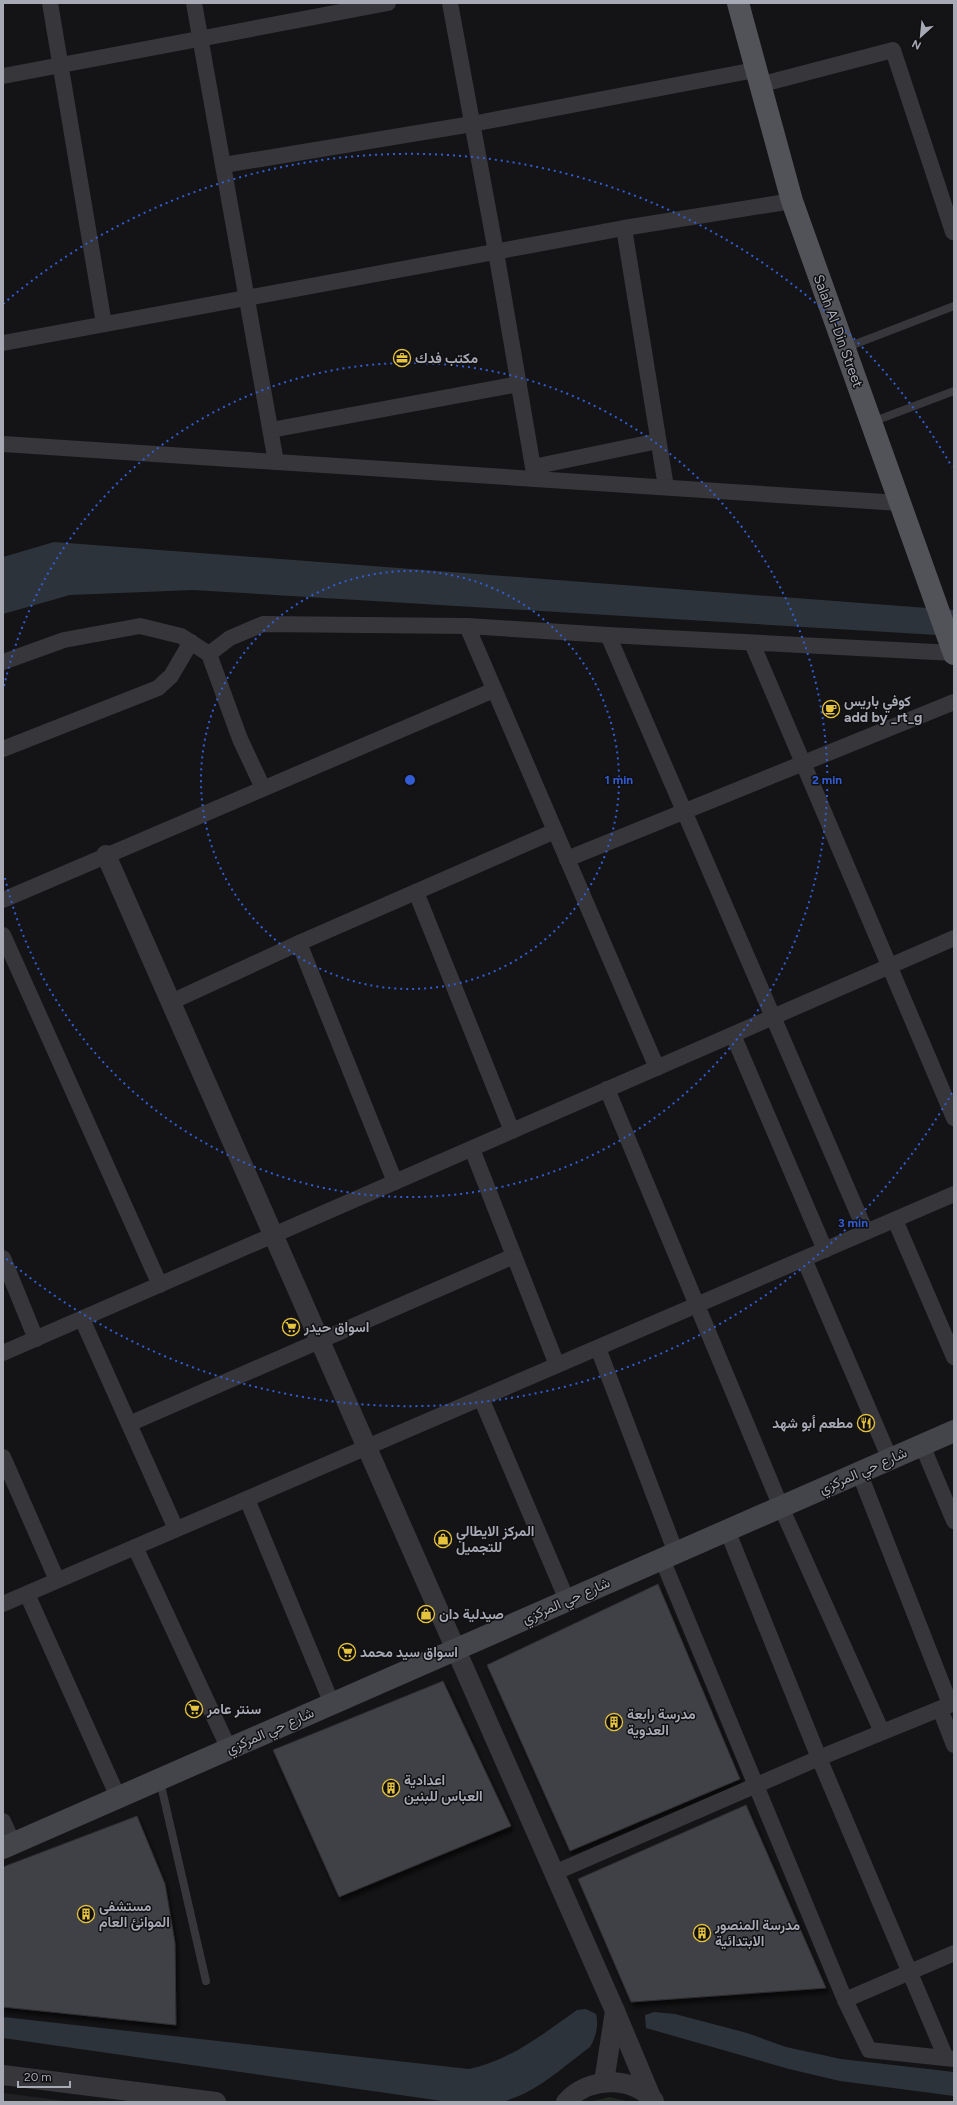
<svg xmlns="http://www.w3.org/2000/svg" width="957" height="2105" viewBox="0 0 957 2105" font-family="Figtree,Vazirmatn,sans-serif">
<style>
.built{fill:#212023}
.green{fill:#212822}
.water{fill:#2d333b}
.building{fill:#414146;stroke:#2f2e32;filter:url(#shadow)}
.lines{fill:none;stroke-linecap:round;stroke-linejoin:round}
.service{stroke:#36363b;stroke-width:8}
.minor{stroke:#36363b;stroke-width:16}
.tertiary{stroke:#36363b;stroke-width:20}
.secondary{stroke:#44444b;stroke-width:22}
.primary{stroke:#525259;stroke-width:22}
.ring{fill:none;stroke:#325cd3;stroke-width:2;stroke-dasharray:2 4}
.labels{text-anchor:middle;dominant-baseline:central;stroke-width:3;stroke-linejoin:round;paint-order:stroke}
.street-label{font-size:14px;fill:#a7a9b5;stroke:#100f11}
.poi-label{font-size:14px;font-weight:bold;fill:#a7a9b5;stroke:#100f11;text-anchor:start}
.centre{fill:#325cd3;stroke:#100f11;stroke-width:2}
.ring-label{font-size:12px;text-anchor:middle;font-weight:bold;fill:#325cd3;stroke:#100f11;stroke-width:3;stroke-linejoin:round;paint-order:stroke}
</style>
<defs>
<filter id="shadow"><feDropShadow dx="2.5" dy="4.5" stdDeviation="2" flood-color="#0009"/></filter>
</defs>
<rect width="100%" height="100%" fill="#141416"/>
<path class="built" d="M3,2093L74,2102H3Z"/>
<path class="green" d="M609,2097L630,2102H590Z"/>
<g class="water">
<path d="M54,542L954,610V636L193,590L70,595L3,614V557Z"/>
<path d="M586,2009L596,2014C599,2025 596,2037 590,2047C563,2067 535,2094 501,2102C486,2105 465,2102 449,2102L3,2038V2017L469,2069C511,2060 543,2034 577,2010Z"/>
<path d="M654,2012L675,2014L747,2033L786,2047L841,2059L954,2072V2096L840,2081L789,2069L646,2028L645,2015Z"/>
</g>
<g class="building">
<path d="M658,1584L740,1779L570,1851L487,1665Z"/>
<path d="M443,1681L511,1826L339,1897L273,1750Z"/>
<path d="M746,1805L826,1988L631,2002L578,1879Z"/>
<path d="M137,1816L165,1884L175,1943L176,2025L3,2007V1867Z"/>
</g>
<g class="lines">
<g class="service">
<path d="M845,348L954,306"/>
<path d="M872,422L954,391"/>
<path d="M160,1781L206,1981"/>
</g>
<g class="minor">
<path d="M50,3L104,324"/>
<path d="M194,3L276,462"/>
<path d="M450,3L496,252L535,479"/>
<path d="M3,76L388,3"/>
<path d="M759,85L893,50L953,232"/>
<path d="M224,165L472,124L755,70"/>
<path d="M624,228L666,487"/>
<path d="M3,343L624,228L792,201"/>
<path d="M271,430L519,384"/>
<path d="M3,444L900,503"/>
<path d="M533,467L658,441"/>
<path d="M467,626L657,1068"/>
<path d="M608,635L866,1232"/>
<path d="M752,643L954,1118"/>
<path d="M209,654L240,739L263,788"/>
<path d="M3,662L64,640L140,626L181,636L209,654L230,638L263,624L467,626L608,635L954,653"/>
<path d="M3,749L158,688L171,676L191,642"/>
<path d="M567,859L954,702"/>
<path d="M416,892L512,1131"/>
<path d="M3,900L494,690"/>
<path d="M3,935L160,1285"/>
<path d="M299,943L395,1182"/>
<path d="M171,1002L299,943L555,831"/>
<path d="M733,1035L825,1250"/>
<path d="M607,1089L781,1507L882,1732"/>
<path d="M472,1149L557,1365"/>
<path d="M895,1220L954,1357"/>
<path d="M3,1258L36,1339"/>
<path d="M804,1259L890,1459"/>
<path d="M82,1319L176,1529"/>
<path d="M598,1348L676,1553"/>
<path d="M3,1353L954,938"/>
<path d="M481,1398L567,1600"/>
<path d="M129,1424L514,1256"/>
<path d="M922,1445L954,1521"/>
<path d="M3,1457L57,1580"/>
<path d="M859,1472L950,1704"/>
<path d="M247,1499L332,1704"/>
<path d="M727,1530L819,1758L946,2058"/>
<path d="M135,1547L229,1749"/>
<path d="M662,1559L845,2000L869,2050L954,2059"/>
<path d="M27,1594L118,1797"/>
<path d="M3,1604L954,1194"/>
<path d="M940,1709L954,1745"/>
<path d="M3,1821L13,1843"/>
<path d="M554,1873L819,1758L954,1703"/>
<path d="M845,2000L954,1953"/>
</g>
<g class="tertiary">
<path d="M106,855L615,2011L651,2097"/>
<path d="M3,2075L216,2102"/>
<path d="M604,2082L615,2011"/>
<path d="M566,2102C588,2077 631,2075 654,2101"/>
</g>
<path class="secondary" d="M3,1848L954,1431"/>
<path class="primary" d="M738,3L792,201L954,654"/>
</g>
<g class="ring">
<circle cx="410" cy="780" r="209"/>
<path d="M4 686A417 417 0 1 1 4 874"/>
<path d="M952 1093A626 626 0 0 1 3 1256M3 304A626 626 0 0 1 952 467"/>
</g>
<defs>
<g id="office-ring" transform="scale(0.9)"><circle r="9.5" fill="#100f11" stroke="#e6c33c" stroke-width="1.5"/><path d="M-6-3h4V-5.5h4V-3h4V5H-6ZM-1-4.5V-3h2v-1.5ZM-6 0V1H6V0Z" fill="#e6c33c"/></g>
<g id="cafe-ring" transform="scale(0.9)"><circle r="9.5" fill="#100f11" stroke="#e6c33c" stroke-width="1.5"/><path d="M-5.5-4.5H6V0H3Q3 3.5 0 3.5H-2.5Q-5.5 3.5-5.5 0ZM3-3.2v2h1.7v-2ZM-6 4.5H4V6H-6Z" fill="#e6c33c"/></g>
<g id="supermarket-ring" transform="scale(0.9)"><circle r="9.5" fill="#100f11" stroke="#e6c33c" stroke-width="1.5"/><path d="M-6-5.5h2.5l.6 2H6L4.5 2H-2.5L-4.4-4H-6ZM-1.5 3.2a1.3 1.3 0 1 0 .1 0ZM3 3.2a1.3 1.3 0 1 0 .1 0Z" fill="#e6c33c"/></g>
<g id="restaurant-ring" transform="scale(0.9)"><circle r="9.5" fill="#100f11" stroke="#e6c33c" stroke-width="1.5"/><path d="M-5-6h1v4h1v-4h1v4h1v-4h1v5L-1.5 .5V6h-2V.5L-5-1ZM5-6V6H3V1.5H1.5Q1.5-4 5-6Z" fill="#e6c33c"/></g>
<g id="shop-ring" transform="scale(0.9)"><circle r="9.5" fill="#100f11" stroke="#e6c33c" stroke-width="1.5"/><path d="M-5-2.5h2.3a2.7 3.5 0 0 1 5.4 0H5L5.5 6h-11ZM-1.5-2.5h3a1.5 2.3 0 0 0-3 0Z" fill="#e6c33c"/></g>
<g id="building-ring" transform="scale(0.9)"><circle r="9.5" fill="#100f11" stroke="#e6c33c" stroke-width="1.5"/><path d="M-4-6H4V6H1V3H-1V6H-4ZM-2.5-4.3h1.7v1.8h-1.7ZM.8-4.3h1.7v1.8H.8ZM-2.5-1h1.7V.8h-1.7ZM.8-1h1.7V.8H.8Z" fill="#e6c33c"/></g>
</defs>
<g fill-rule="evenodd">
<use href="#office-ring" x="402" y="358"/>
<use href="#cafe-ring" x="831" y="709"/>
<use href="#supermarket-ring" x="291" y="1327"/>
<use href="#restaurant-ring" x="866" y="1423"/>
<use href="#shop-ring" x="443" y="1539"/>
<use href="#shop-ring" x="426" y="1614"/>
<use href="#supermarket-ring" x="347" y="1652"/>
<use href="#supermarket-ring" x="194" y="1709"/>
<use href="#building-ring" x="614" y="1722"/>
<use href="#building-ring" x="391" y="1788"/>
<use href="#building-ring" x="86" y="1914"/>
<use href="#building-ring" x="702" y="1933"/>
</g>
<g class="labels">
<g class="street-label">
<text transform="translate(838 331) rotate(70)">Salah Al-Din Street</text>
<text transform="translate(863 1471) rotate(-24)">شارع حي المركزي</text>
<text transform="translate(566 1601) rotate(-24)">شارع حي المركزي</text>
<text transform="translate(270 1731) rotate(-24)">شارع حي المركزي</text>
</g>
<g class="poi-label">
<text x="415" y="358">مكتب فدك</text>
<text x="844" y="701">كوفي باريس<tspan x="844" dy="16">add by _rt_g</tspan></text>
<text x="304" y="1327">اسواق حيدر</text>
<text x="853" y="1423" text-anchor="end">مطعم أبو شهد</text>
<text x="456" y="1531">المركز الايطالي<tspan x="456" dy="16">للتجميل</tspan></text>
<text x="439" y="1614">صيدلية دان</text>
<text x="360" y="1652">اسواق سيد محمد</text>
<text x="207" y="1709">سنتر عامر</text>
<text x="627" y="1714">مدرسة رابعة<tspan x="627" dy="16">العدوية</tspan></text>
<text x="404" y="1780">اعدادية<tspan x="404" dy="16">العباس للبنين</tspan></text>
<text x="99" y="1906">مستشفى<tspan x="99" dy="16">الموانئ العام</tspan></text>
<text x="715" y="1925">مدرسة المنصور<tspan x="715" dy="16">الابتدائية</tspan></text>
</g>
</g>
<circle cx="410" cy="780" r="6" class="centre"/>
<g class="ring-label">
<text x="619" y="784">1 min</text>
<text x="827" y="784">2 min</text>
<text x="853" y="1227">3 min</text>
</g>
<rect width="957" height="2105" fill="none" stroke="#a7a9b5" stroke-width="8"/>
<g transform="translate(921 36) rotate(207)" stroke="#100f11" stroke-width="3" paint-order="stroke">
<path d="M0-3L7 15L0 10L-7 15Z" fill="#a7a9b5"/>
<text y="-6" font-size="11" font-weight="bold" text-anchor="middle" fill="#a7a9b5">N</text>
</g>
<path d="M18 2081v6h52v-6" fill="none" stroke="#a7a9b5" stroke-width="2"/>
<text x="24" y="2081" font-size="12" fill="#a7a9b5" stroke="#100f11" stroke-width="3" paint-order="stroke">20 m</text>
</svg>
